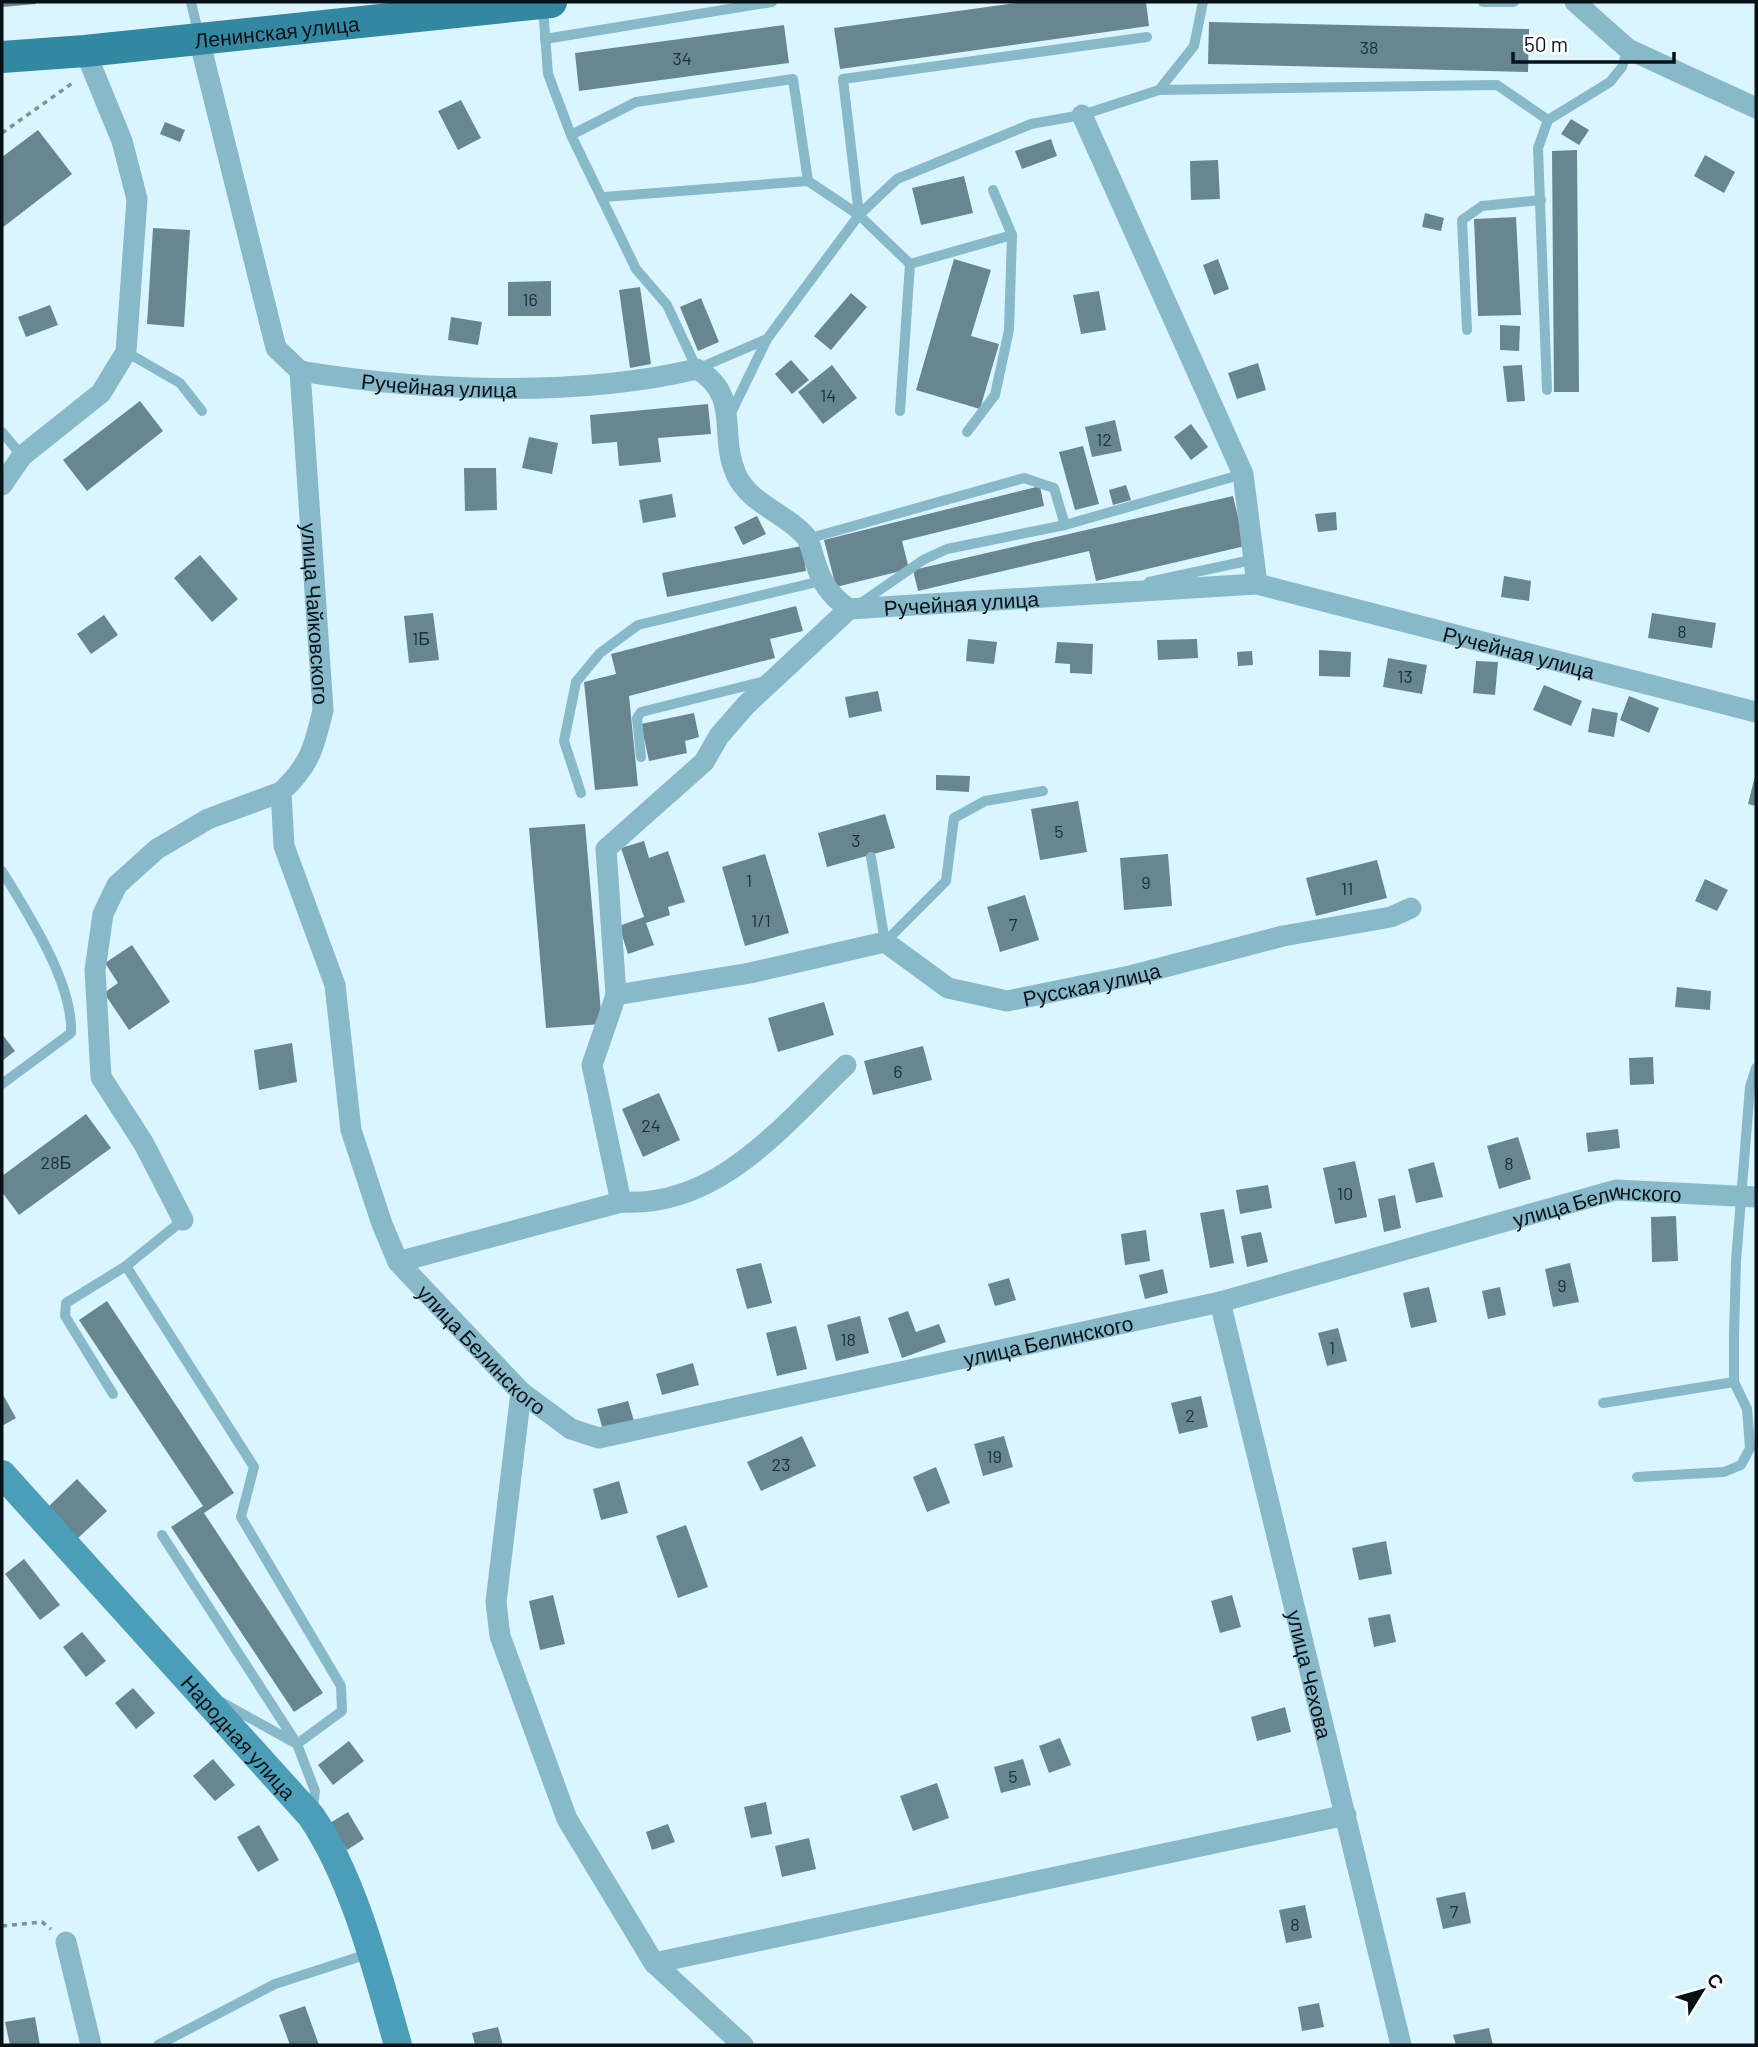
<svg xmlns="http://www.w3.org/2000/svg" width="1758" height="2047" viewBox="0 0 1758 2047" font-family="Barlow,sans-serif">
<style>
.building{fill:#688690}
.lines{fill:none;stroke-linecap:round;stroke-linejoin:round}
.path{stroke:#7e9198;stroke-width:3.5;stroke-dasharray:5 5;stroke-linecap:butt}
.lane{stroke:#87b9cb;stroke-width:10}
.street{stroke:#87b9cb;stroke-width:21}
.secondary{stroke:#4b9eb8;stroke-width:28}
.primary{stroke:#3287a1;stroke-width:32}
.labels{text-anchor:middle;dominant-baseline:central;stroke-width:6;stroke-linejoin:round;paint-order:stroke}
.number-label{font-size:18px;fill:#1f2f34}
.street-label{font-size:21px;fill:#071216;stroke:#fff}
</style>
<rect width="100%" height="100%" fill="#dbf5fe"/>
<g class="building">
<path d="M2,2H36V4L2,7Z"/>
<path d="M1023,2H1146L1149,26L840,69L834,28Z"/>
<path d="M1209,22L1529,29L1528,72L1208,64Z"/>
<path d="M784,25L789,63L579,91L575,53Z"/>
<path d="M461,100L481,138L458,150L438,111Z"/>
<path d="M1571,119L1589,130L1579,145L1561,134Z"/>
<path d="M165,122L185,130L180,142L160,134Z"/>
<path d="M38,130L72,174L2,228V157Z"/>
<path d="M1051,139L1057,156L1022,169L1015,151Z"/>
<path d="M1577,150L1579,392H1554L1552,151Z"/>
<path d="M1705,155L1735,172L1724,193L1694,176Z"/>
<path d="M1218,160L1220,199L1191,200L1190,161Z"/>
<path d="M964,176L973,213L921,225L912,188Z"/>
<path d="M1425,213L1444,218L1441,231L1422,227Z"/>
<path d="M1516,217L1521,315L1478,316L1474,219Z"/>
<path d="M153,228L190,230L184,327L147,324Z"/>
<path d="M954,259L991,270L971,336L999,344L980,409L916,390Z"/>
<path d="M1218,259L1229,289L1214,295L1203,265Z"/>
<path d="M551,281V316H508V282Z"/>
<path d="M640,287L651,364L630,368L619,290Z"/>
<path d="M1099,291L1106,330L1081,334L1073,295Z"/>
<path d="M851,293L867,307L831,350L814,336Z"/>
<path d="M701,298L719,342L698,351L680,307Z"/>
<path d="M50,305L58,325L26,337L18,317Z"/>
<path d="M451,317L482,322L478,345L448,340Z"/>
<path d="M1500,325L1520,326L1519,351L1500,350Z"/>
<path d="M791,360L809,380L792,394L775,374Z"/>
<path d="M1258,363L1266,390L1237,399L1228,373Z"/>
<path d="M832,365L857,398L823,424L798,392Z"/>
<path d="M1522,365L1525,401L1507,402L1503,366Z"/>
<path d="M140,401L163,431L87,491L63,460Z"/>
<path d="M708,404L711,434L658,438L661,462L619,466L617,442L592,444L590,415Z"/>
<path d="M1115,420L1122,451L1092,457L1085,427Z"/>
<path d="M1191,424L1208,447L1191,460L1174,437Z"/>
<path d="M529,437L558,443L552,474L522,468Z"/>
<path d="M1083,446L1099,504L1075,510L1059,452Z"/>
<path d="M464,468H496L497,510L465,511Z"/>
<path d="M1126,485L1131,500L1113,505L1109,490Z"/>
<path d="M1040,486L1044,506L902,541L909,569L836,587L824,540Z"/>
<path d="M672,494L676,517L643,523L639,500Z"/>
<path d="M1233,496L1245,546L1096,581L1089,551L918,591L913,570Z"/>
<path d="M1336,512L1337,530L1318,532L1315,514Z"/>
<path d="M757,516L766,534L743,545L734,527Z"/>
<path d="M802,546L806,571L667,597L662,573Z"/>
<path d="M200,555L238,599L212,622L174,578Z"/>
<path d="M1504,576L1531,581L1529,601L1501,597Z"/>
<path d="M796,606L803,631L770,639L775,658L629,696L638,786L595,790L584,682L616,674L611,654Z"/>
<path d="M433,613L439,660L409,663L404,616Z"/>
<path d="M1652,613L1716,623L1712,648L1648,638Z"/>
<path d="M104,615L118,635L91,654L77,634Z"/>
<path d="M968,639L997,642L994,664L966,661Z"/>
<path d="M1197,639L1198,658L1158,660L1157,640Z"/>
<path d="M1057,642L1093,644L1092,674L1070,673V664L1055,663Z"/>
<path d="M1319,650L1351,652L1350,677L1319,676Z"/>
<path d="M1252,651L1253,665L1238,666L1237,652Z"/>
<path d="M1388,658L1427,665L1422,694L1383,687Z"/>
<path d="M1476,661L1498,662L1495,695L1473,693Z"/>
<path d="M1544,685L1582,701L1571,726L1533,710Z"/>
<path d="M878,691L882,711L849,718L845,697Z"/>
<path d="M1629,696L1659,708L1649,733L1620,720Z"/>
<path d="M1592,708L1618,713L1614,737L1588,732Z"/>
<path d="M694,713L699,737L685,741L687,753L649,761L641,724Z"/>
<path d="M1756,772V806L1748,804Z"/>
<path d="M936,775L970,776L969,792L936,790Z"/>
<path d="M1078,801L1087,852L1040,860L1031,809Z"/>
<path d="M885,814L895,848L827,867L818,833Z"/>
<path d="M585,824L602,1024L546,1028L529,828Z"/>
<path d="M644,841L649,858L668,851L685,902L668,907L670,915L646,923L654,945L628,954L619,926L644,917L621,848Z"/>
<path d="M765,854L789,933L745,946L722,867Z"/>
<path d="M1168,854L1172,906L1124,910L1120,858Z"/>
<path d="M1377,860L1387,898L1316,916L1306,878Z"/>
<path d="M1705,879L1728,890L1717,911L1695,901Z"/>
<path d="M1025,895L1039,940L1000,952L987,907Z"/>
<path d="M132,945L170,1002L129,1030L104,993L118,983L105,963Z"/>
<path d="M1677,987L1711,991L1710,1010L1675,1007Z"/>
<path d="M824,1002L834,1035L778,1052L768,1018Z"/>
<path d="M2,1034L15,1051L2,1061Z"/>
<path d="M292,1043L297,1082L259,1090L254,1050Z"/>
<path d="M923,1046L932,1080L873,1095L864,1061Z"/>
<path d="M1653,1057L1654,1084L1630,1085L1629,1058Z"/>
<path d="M659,1093L680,1140L643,1157L622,1109Z"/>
<path d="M86,1114L111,1148L19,1215L2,1192V1176Z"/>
<path d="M1618,1129L1620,1148L1588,1152L1586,1133Z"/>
<path d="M1518,1137L1531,1179L1499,1189L1487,1146Z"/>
<path d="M1355,1161L1367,1217L1335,1224L1323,1168Z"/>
<path d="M1434,1162L1443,1197L1416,1203L1408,1169Z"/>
<path d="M1268,1185L1272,1208L1240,1214L1236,1190Z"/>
<path d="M1395,1195L1401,1228L1384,1232L1378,1199Z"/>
<path d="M1224,1209L1234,1263L1210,1268L1200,1213Z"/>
<path d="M1676,1216L1678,1261L1652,1262L1651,1217Z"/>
<path d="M1146,1230L1150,1261L1125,1265L1121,1234Z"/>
<path d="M1261,1232L1268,1262L1247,1267L1241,1236Z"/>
<path d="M761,1263L772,1303L747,1309L736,1269Z"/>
<path d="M1570,1263L1579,1302L1553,1307L1545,1269Z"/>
<path d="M1163,1269L1168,1293L1145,1299L1139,1275Z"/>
<path d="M1009,1278L1016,1300L995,1306L988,1284Z"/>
<path d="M1429,1287L1437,1322L1411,1328L1403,1293Z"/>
<path d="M1500,1287L1506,1315L1488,1319L1482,1291Z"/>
<path d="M107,1301L234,1493L204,1513L323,1693L294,1712L171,1527L203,1506L79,1320Z"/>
<path d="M908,1311L916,1332L939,1324L946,1342L902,1358L888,1318Z"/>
<path d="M860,1316L869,1353L836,1361L827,1325Z"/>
<path d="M796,1326L807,1369L777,1376L766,1333Z"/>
<path d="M1338,1328L1347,1361L1327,1366L1318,1333Z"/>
<path d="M693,1363L699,1385L662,1395L656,1374Z"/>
<path d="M2,1393L16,1418L2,1426Z"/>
<path d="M1201,1396L1208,1427L1179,1434L1171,1403Z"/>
<path d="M628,1401L634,1421L603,1430L597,1409Z"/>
<path d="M802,1436L816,1466L761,1491L747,1462Z"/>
<path d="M1004,1436L1013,1467L983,1476L974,1444Z"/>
<path d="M936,1467L950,1503L927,1512L913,1477Z"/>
<path d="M77,1479L107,1511L77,1539L48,1507Z"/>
<path d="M619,1481L628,1513L601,1520L593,1489Z"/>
<path d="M686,1525L708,1587L678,1598L656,1536Z"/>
<path d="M1386,1541L1392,1574L1359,1580L1352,1548Z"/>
<path d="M24,1559L60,1605L40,1620L5,1574Z"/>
<path d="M553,1595L565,1644L540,1650L529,1601Z"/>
<path d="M1232,1595L1241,1627L1220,1633L1211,1601Z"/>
<path d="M1390,1614L1396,1642L1374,1647L1368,1618Z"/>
<path d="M82,1632L106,1661L86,1677L63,1647Z"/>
<path d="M133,1688L155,1713L136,1729L115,1703Z"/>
<path d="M1285,1707L1291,1732L1257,1741L1251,1717Z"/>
<path d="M1060,1738L1071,1765L1049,1773L1039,1746Z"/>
<path d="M349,1741L364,1761L333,1785L318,1765Z"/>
<path d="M213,1759L235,1785L215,1801L193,1776Z"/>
<path d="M1023,1759L1031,1785L1001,1793L994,1767Z"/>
<path d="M937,1783L949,1818L913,1831L900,1796Z"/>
<path d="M766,1802L772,1834L751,1838L744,1807Z"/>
<path d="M348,1812L364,1839L347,1850L330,1823Z"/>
<path d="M668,1824L675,1842L652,1850L646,1832Z"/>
<path d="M259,1825L279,1860L258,1872L237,1837Z"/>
<path d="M809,1838L816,1869L782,1877L775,1846Z"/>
<path d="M1465,1892L1471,1923L1443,1929L1436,1898Z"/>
<path d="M1305,1905L1312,1938L1286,1943L1279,1910Z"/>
<path d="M1319,2003L1324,2027L1302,2031L1298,2007Z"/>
<path d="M305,2006L319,2045H290L279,2015Z"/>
<path d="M35,2017L40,2045H10L5,2022Z"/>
<path d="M498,2027L503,2045H475L472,2033Z"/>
<path d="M1489,2028L1493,2045H1456L1453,2035Z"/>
</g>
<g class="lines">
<g class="path">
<path d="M2,133L74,82"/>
<path d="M2,1926L42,1922L51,1929"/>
</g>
<g class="lane">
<path d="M191,2L199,36"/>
<path d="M1483,2H1514"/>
<path d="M543,7L548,74L571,135L636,269L667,305L697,369L767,339L859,215L897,179L1031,124L1082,115L1159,90L1194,46L1203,2"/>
<path d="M545,39L772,2"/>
<path d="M1159,90L1497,85L1548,120"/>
<path d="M571,135L636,102L793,79L808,181"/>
<path d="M604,197L808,181L859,215L910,264L900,411"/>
<path d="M859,215L843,79L1147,37"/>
<path d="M910,264L1012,235"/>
<path d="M1467,330L1462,220L1482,206L1541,200"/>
<path d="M126,352L180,383L202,411"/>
<path d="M1547,390L1538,148L1548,120L1610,82L1622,67L1628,49"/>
<path d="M730,415L767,339"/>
<path d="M2,432L22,456"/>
<path d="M967,432L995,395L1009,330L1012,235L993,190"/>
<path d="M807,539L1024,478L1054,488L1065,525"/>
<path d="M1149,582L1256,559"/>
<path d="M861,603L923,560L947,549L1065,525L1243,474"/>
<path d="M641,757L637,718L641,712L765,681"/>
<path d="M581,793L564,741L576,682L600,653L638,625L821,581"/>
<path d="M871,857L885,942"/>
<path d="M2,871C28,914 73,982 71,1033L2,1084"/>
<path d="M885,942L946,881L954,818L985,801L1043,791"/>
<path d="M126,1266L254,1467L241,1517L341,1686L342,1711L297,1744L221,1702"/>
<path d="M113,1394L65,1316L66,1303L126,1266L183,1220"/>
<path d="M1603,1403L1734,1382"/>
<path d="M1637,1477L1724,1472L1741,1465L1750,1448L1747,1409L1734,1382V1336L1736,1261L1750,1087L1756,1068"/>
<path d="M162,1535L297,1744L315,1791L312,1813"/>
<path d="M158,2045L275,1984L371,1953"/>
</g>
<g class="street">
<path d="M1575,2L1628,49L1756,108"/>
<path id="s1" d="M199,39L276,348L300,371L323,710C314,748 310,765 281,792L284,846L335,985L351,1130L382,1224L398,1262L521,1392L571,1429L599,1438L1220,1302L1616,1190L1756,1197"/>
<path d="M1082,115L1243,474L1257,584"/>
<path id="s2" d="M300,371C422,391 575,398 697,369C742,396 718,434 736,474C749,504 788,514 807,538C810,543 812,552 814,558C821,582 829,595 849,609L1257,584L1756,712"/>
<path d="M2,485L22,456L101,393L126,352L137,199L122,141L85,51"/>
<path id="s3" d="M616,995L750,973L885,942L948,988L1007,1001L1130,976L1283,936L1391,917L1411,908"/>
<path d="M621,1202C718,1208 782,1126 846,1065"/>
<path d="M183,1220L144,1144L101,1077L95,970L103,914L117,885L157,849L208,819L281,792"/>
<path d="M398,1262L621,1202L592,1065L616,995L606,849L704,762L719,736L746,705L849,609"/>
<path id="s4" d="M1220,1302L1401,2045"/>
<path d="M521,1392L496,1602L500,1636L567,1819L654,1963L1346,1815"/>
<path d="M66,1942L91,2045"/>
<path d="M654,1963L743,2045"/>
</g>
<path class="secondary" id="s5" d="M2,1474L311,1816C354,1879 377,1972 398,2045"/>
<path class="primary" id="s6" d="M2,57L85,51L551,2"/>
</g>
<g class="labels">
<g class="number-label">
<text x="1369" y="47">38</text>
<text x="682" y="58">34</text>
<text x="530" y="299">16</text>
<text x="828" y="395">14</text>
<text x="1104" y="439">12</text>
<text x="1682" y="631">8</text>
<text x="421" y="638">1Б</text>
<text x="1405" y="676">13</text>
<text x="1059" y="831">5</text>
<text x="856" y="840">3</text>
<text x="749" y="880">1</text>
<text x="1146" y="882">9</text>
<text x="1347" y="888">11</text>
<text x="761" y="920">1/1</text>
<text x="1013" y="924">7</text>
<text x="898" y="1071">6</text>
<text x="651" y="1125">24</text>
<text x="56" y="1162">28Б</text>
<text x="1509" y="1163">8</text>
<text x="1345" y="1193">10</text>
<text x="1562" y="1285">9</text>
<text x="848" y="1339">18</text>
<text x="1332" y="1347">1</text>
<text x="1190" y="1415">2</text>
<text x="994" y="1456">19</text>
<text x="781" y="1464">23</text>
<text x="1013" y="1776">5</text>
<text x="1454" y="1911">7</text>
<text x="1295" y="1924">8</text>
</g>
<g class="street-label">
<text stroke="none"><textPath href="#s6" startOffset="276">Ленинская улица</textPath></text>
<text stroke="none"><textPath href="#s2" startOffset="140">Ручейная улица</textPath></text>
<text stroke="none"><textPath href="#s2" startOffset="810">Ручейная улица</textPath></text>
<text stroke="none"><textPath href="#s1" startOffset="595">улица Чайковского</textPath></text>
<text stroke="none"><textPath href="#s2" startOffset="1377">Ручейная улица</textPath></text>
<text stroke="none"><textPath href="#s3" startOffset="499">Русская улица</textPath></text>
<text stroke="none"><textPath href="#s1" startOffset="2571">улица Белинского</textPath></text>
<text stroke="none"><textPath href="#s1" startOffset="2004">улица Белинского</textPath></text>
<text stroke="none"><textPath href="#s1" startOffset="1395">улица Белинского</textPath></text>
<text stroke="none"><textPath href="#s4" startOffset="383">улица Чехова</textPath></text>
<text stroke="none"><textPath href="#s5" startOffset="354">Народная улица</textPath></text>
</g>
</g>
<rect width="1758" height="2047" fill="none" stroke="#071216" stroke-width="7"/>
<g transform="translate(1702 1991) rotate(53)" stroke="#ffffff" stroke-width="5" paint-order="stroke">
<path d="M0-5L12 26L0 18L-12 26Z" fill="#071216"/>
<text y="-10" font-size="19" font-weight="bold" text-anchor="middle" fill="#071216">С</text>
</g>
<path d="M1513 52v10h161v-10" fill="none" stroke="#071216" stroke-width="3.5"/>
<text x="1524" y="52" font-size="21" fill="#071216" stroke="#ffffff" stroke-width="5" paint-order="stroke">50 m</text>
</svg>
